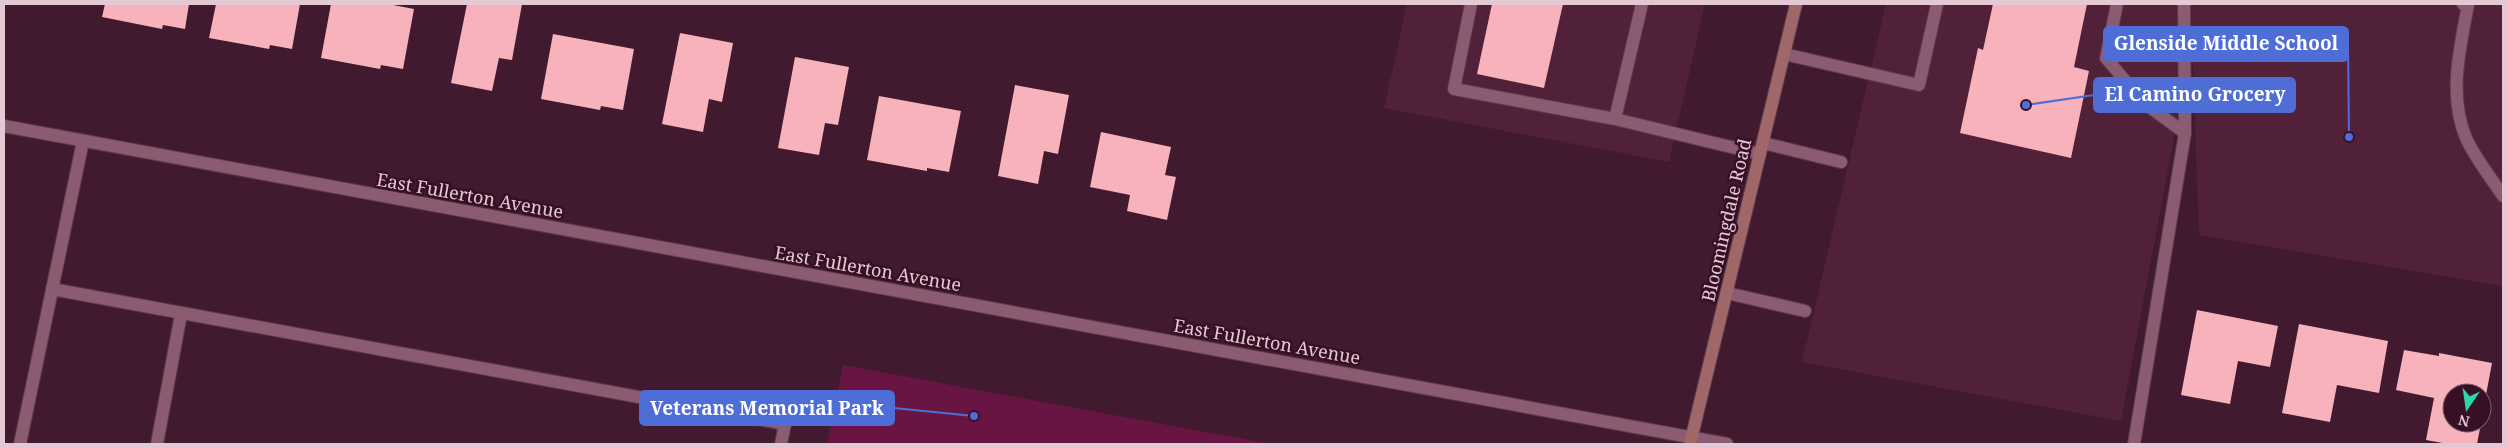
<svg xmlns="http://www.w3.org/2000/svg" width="2507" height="448" viewBox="0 0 2507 448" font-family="'Noto Serif',serif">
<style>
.built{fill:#502139}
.green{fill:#681544}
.building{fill:#f8b2bb}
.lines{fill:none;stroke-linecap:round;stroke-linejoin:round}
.lane-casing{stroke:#5c3a4c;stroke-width:14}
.street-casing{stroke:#5c3a4c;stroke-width:14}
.secondary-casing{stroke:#5c3a4c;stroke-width:14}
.lane{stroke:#8a5b71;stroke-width:12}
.street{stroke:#8a5b71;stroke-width:12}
.secondary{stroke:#a06768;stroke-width:12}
.labels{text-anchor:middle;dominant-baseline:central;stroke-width:5;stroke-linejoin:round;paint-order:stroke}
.street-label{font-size:18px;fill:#e4c9d4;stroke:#371025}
.leader{fill:none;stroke:#4f6dd7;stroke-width:2}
.callout-dot{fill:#4f6dd7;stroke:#371025;stroke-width:2}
.callout{fill:#4f6dd7;stroke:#4f6dd7;stroke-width:2}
.callout-label{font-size:19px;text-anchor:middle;font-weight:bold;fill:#fff}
</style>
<rect width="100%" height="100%" fill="#421a2f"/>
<g class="built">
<path d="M1407,4H1705L1669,162L1384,108Z"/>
<path d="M1886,4H2503V286L2199,235L2192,41L2121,421L1802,362Z"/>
</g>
<path class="green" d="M843,365L1270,444H827Z"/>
<g class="building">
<path d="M105,4H189L185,29L163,25L162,29L102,17Z"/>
<path d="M216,4H300L292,49L270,45L269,49L209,38Z"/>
<path d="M331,4H388L414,9L403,69L381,65L380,69L321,58Z"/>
<path d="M467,4H522L512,60L499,58L492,91L451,83Z"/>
<path d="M1492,4H1563L1544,88L1477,74Z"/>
<path d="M1993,4H2087L2074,67L2089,71L2071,158L1960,133L1978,48L1983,50Z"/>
<path d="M680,33L733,43L722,102L709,99L703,132L662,124Z"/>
<path d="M553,34L634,49L623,110L601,106L600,110L541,99Z"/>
<path d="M795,57L849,67L838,125L825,123L819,155L778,148Z"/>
<path d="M1015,85L1069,95L1058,154L1044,151L1038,184L998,176Z"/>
<path d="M879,96L961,111L949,172L927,168V171L867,160Z"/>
<path d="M1101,132L1171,147L1165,175L1176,177L1167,220L1127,211L1130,195L1090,187Z"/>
<path d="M2197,310L2278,326L2270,367L2238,361L2230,404L2181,395Z"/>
<path d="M2299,324L2388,341L2379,393L2337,385L2330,422L2282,413Z"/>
<path d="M2404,350L2439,356V353L2492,363L2483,411L2482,393H2452V423H2481L2477,444H2448L2426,440L2434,398L2396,390Z"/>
</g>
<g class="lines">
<g class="lane-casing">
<g id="lane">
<path d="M1471,4L1454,89L1615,119L1760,154"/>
<path d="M2117,4L2106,58L2144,103L2185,133"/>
<path d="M2463,4L2468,5C2460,48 2448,95 2466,138C2475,158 2491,178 2503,196"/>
<path d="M1784,54L1919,85L1937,4"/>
<path d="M1615,119L1642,4"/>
<path d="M1763,143L1841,162"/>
<path d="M52,289L785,424L781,444"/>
<path d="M1727,293L1805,311"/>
<path d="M20,444L83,141"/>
<path d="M157,444L181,314"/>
</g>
</g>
<g class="street-casing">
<g id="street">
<path d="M2468,5V4"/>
<path d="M4,126L1727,444"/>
<path d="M2134,444L2185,133L2184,4"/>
</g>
</g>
<g class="secondary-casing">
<path id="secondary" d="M1690,444L1796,4"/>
</g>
<use href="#lane" class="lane"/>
<use href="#street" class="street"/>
<use href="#secondary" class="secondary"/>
</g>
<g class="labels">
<g class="street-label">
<text transform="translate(470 195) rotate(10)">East Fullerton Avenue</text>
<text transform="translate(1726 220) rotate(-77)">Bloomingdale Road</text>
<text transform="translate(868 268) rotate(10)">East Fullerton Avenue</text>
<text transform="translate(1267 341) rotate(10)">East Fullerton Avenue</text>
</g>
</g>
<path class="leader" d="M2349 137L2348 44M2026 105L2094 95M974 416L894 408"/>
<g class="callout-dot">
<circle cx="2349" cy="137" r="5"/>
<circle cx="2026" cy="105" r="5"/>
<circle cx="974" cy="416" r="5"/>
</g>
<g class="callout">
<rect x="2104" y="27" width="244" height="34" rx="5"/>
<rect x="2094" y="78" width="201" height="34" rx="5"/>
<rect x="640" y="391" width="254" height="34" rx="5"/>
</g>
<g class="callout-label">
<text x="2226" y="50">Glenside Middle School</text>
<text x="2195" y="101">El Camino Grocery</text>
<text x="767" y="415">Veterans Memorial Park</text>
</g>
<rect width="2507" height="448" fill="none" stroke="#e4c9d4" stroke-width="10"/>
<g transform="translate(2467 408) rotate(193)"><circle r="24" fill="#371025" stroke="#7c5a6b"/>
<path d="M0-4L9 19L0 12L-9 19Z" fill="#2fd4aa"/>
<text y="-8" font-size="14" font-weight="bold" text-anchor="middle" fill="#e4c9d4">N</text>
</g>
</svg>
